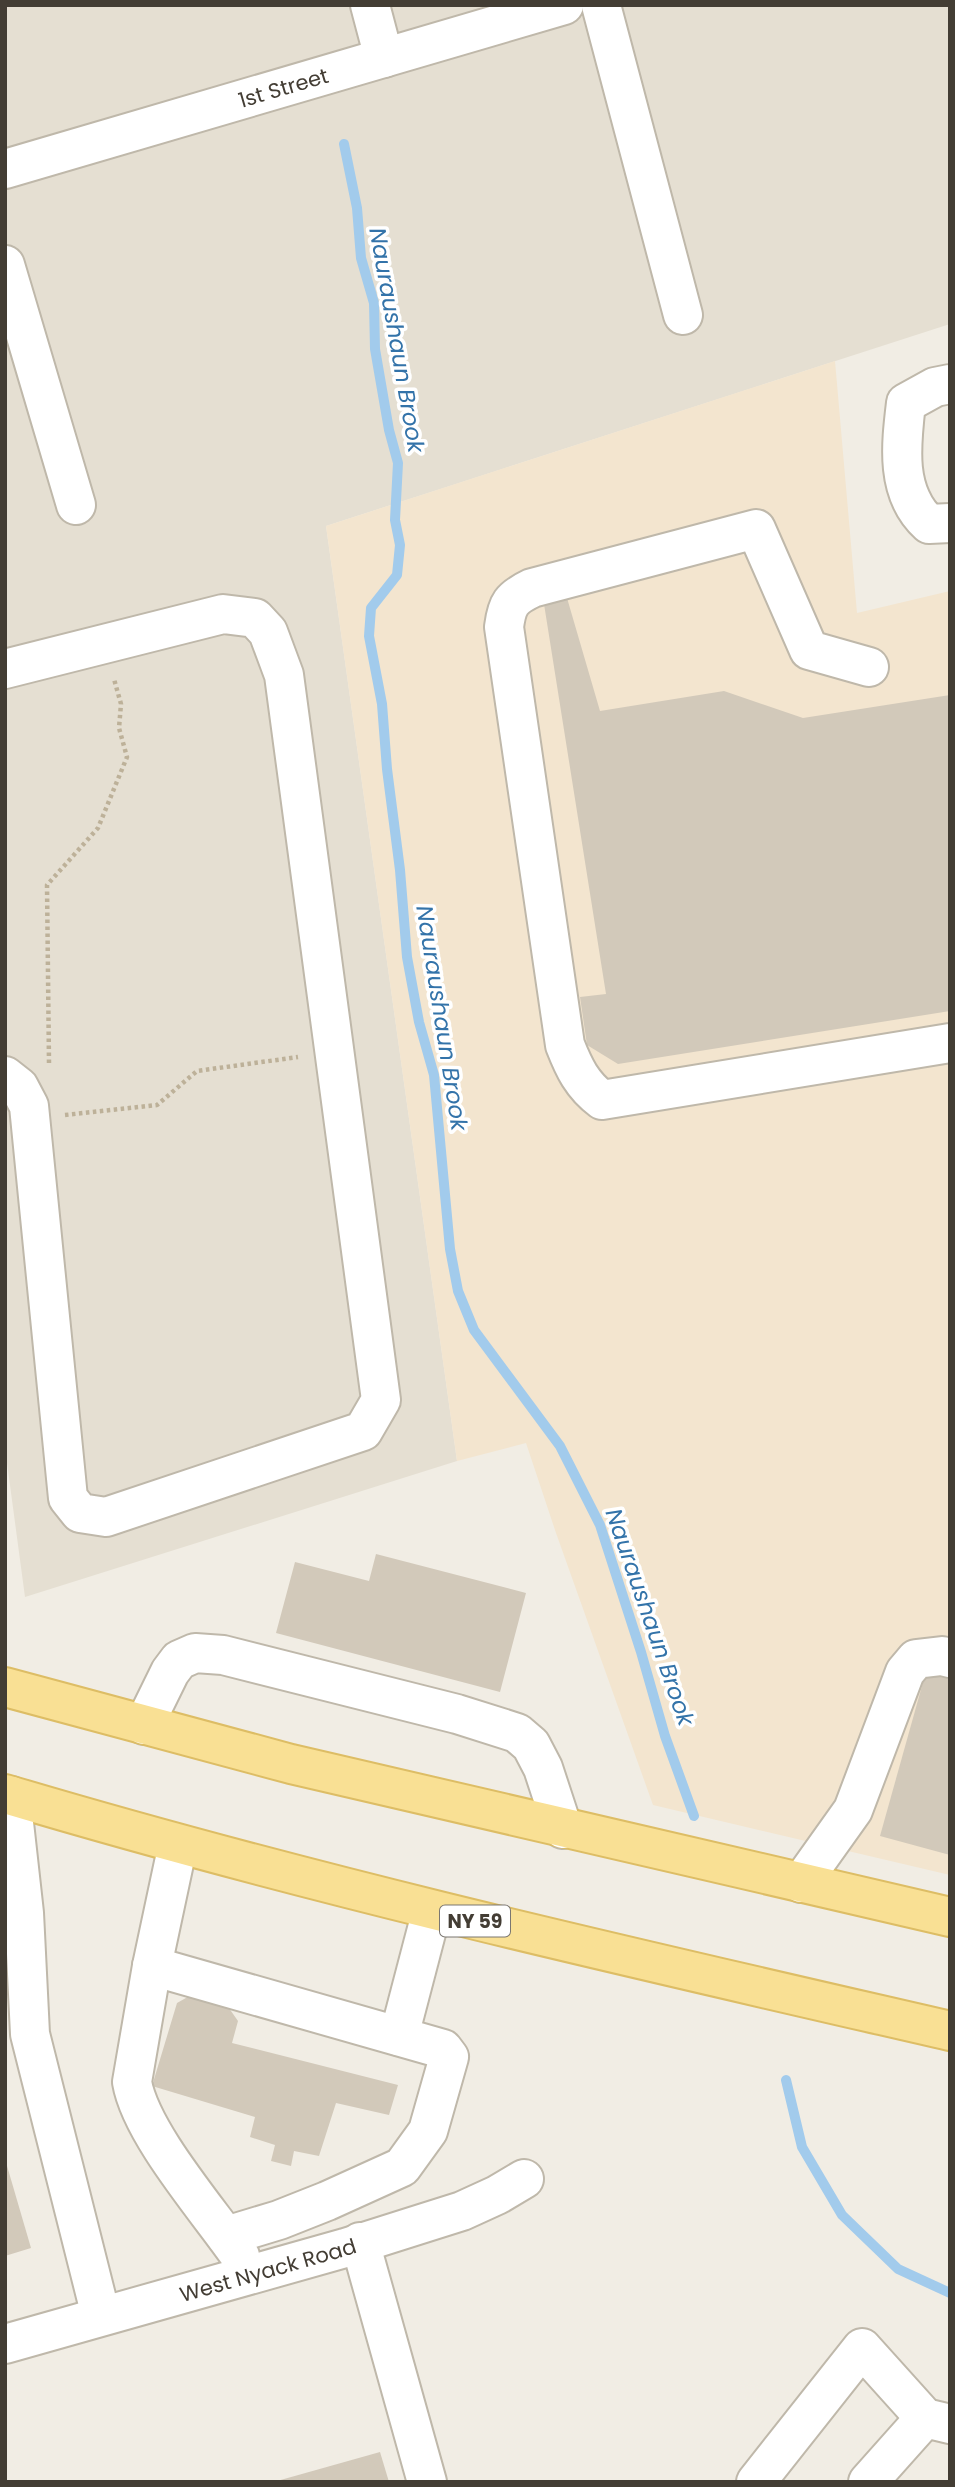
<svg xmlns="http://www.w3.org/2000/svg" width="955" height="2487" viewBox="0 0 955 2487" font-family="Poppins,sans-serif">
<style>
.residential{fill:#e5dfd2}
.commercial{fill:#f3e5cf}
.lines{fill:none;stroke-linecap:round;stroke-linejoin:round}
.stream{stroke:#a2cbec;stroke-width:10}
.building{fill:#d2c9ba}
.minor-casing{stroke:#bfb8aa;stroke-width:42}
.major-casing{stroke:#ddbd65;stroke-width:42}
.path{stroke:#bdb199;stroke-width:4.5;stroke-dasharray:3.5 3.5;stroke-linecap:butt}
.minor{stroke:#fff;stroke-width:38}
.major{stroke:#f9e094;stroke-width:38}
.labels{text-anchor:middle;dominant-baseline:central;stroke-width:7;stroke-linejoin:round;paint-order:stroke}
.shield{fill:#fff;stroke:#7b7771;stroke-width:2}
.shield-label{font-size:19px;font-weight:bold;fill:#433d34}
.street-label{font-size:21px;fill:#433d34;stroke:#fff}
.water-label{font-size:23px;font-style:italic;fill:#3373a9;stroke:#fff}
</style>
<rect width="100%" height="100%" fill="#f1ede4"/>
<path class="residential" d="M5,5H950V324L326,526L457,1461L25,1597L5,1448Z"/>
<path class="commercial" d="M835,361L857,613L950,591V1875L653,1805L556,1533L526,1443L457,1461L326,526Z"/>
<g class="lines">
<g class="stream">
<path d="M344,144L357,208L361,258L374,303L375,349L389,430L398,463L395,520L400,545L397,575L371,608L369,636L382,704L387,769L400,870L407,957L419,1022L434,1075L450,1249L458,1291L474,1330L560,1446L600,1525L641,1652L665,1736L694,1816"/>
<path d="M786,2080L802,2147L842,2215L898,2269L950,2293"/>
</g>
</g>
<g class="building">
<path d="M567,598L600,711L724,691L803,718L950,695V1011L618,1064L587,1045L580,997L606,994L544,604Z"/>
<path d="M376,1554L526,1593L500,1692L276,1633L295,1562L369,1581Z"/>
<path d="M927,1668L950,1675V1855L880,1836Z"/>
<path d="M193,1994L224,2001L238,2021L232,2043L398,2085L389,2115L336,2103L319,2156L294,2151L291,2166L271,2161L275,2145L250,2137L255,2117L152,2086L177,2003Z"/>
<path d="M5,2159L31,2248L5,2256Z"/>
<path d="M380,2452L389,2482H277V2481Z"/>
</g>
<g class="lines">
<g class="minor-casing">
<g id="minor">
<path d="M370,5L384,58"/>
<path d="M601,5L683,315"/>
<path id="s1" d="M5,169L564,5"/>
<path d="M5,265L76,505"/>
<path d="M950,384L935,387L906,403C901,445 895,493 929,524L950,523"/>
<path d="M869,667L809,650L756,529L532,588C511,598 507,604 504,627L565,1045C574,1068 582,1085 602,1100L950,1043"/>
<path d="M5,669L223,614L255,618L268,632L284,675L381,1400L363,1431L106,1517L80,1513L68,1498L29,1106L19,1087L5,1076"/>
<path d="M144,1725L170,1672L179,1660L195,1653L223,1655L457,1714L517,1733L531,1745L543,1768L563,1829"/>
<path d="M11,1796L24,1913L30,2034L101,2316"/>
<path d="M178,1844L152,1966L132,2082C141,2134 209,2211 240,2256"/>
<path d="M801,1883L853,1810L905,1672L916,1659L942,1656L950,1658"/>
<path d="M152,1966L443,2049L449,2057L428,2131L402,2167L327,2201L279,2220L226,2236"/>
<path d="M399,2036L432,1910"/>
<path d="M360,2242L427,2482"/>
<path id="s2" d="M5,2344L345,2248L424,2223L462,2211L497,2195L524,2179"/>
<path d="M756,2482L862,2348L925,2418L950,2424"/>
<path d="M868,2482L925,2418"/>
</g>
</g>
<g class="major-casing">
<g id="major">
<path d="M5,1687L291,1764L950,1917"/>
<path d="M5,1794C317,1887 633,1958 950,2031"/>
</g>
</g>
<g class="path">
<path d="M49,1063L47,885L98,828L127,757L119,728L121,704L114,679"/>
<path d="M65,1115L157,1105L197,1071L298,1057"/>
</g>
<use href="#minor" class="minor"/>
<use href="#major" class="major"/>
</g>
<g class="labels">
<rect class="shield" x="440" y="1905.5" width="70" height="31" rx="5"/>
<g class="shield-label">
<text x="475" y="1921">NY 59</text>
</g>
<g class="street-label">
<text stroke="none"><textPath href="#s1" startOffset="290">1st Street</textPath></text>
<text stroke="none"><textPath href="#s2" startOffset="273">West Nyack Road</textPath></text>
</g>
<g class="water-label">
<text transform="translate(397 340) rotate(80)">Nauraushaun Brook</text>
<text transform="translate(442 1018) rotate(81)">Nauraushaun Brook</text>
<text transform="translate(650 1617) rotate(71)">Nauraushaun Brook</text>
</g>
</g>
<rect width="955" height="2487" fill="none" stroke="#433d34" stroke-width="14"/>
</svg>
